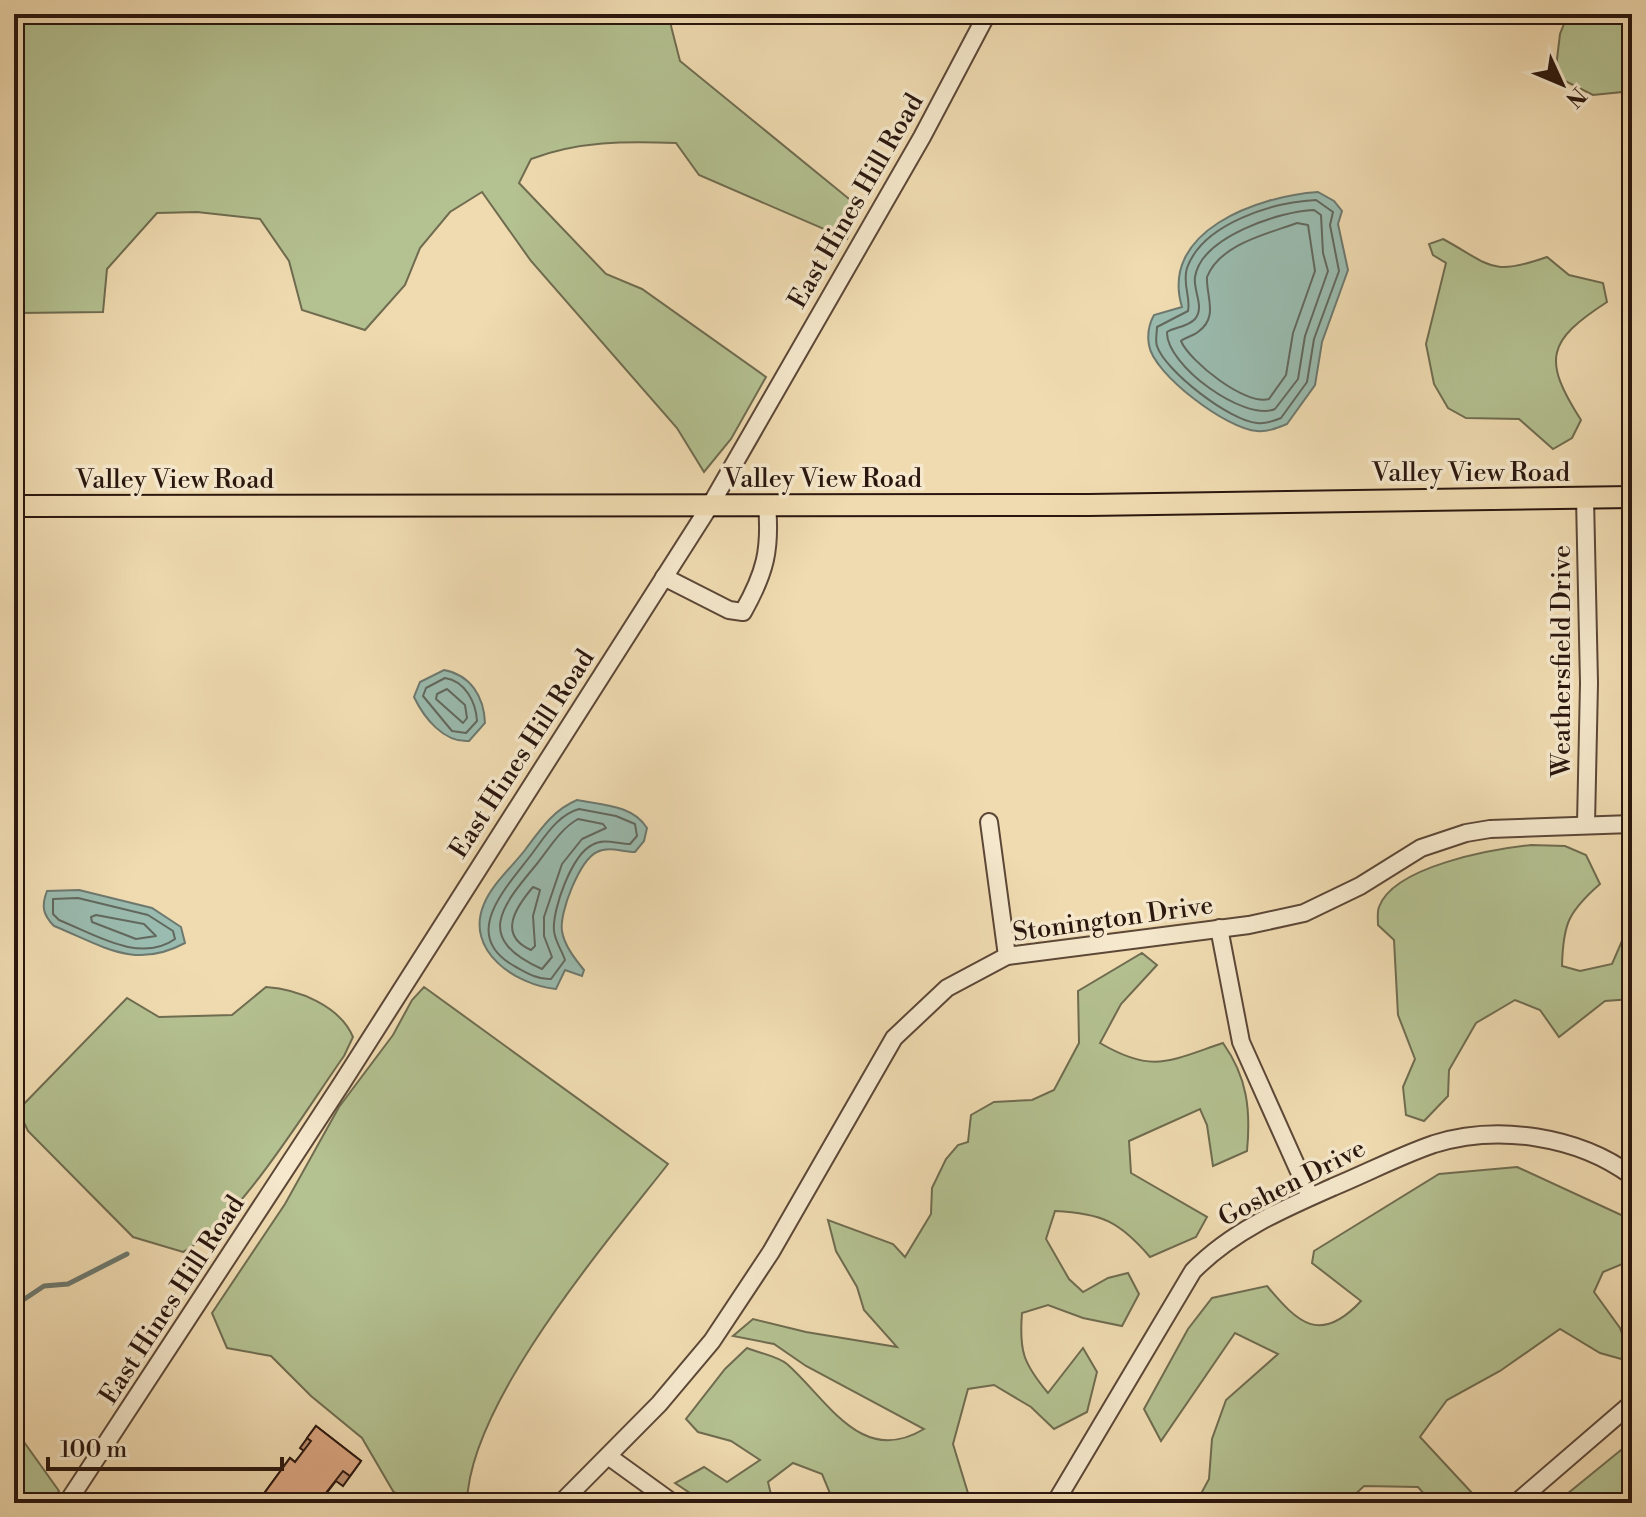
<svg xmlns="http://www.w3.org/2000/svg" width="1646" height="1517" viewBox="0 0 1646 1517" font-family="'Libre Bodoni',serif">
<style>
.green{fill:#b4c191;stroke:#6f6c50;stroke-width:2}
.water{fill:#9abbaf;stroke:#6d796f;stroke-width:2}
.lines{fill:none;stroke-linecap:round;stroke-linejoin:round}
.shore{stroke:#62685e;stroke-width:2}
.stream{stroke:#6d796f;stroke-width:5}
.minor-casing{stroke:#5c4737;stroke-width:20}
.major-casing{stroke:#2a160e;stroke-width:24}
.minor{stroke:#f5e8cc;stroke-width:16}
.major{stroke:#f0dbb1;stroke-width:20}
.wall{fill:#bd8f70;stroke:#2a160e;stroke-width:2}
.building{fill:#dca682;stroke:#2a160e;stroke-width:2}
.labels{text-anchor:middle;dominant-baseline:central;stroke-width:7;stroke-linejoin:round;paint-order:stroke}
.street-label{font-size:26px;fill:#2a160e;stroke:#f5e8cc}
</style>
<rect width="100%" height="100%" fill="#f0dbb1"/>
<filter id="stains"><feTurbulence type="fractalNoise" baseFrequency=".0025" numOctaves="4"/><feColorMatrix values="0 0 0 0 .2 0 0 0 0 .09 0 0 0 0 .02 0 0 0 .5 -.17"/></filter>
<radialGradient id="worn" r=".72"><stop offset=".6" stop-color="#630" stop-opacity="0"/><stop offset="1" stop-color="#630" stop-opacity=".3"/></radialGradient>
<g class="green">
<path d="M14,14H675L671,26L680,61L859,207L847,239L699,175L676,143C626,141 578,141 531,159L519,183L606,274L642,289L766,377L731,439L704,472L677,428L531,261L482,192L450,212L420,248L405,285L365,330L302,310L289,261L260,219L197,212L157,213L107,269L103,312L19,313L14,476Z"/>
<path d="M1568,14H1632V91L1593,95L1555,76L1560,34Z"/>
<path d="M1443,239C1491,265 1490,277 1547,257L1569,275L1603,283L1607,302C1547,341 1542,359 1581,420L1572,438L1553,449L1519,419L1466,418L1448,408L1434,384L1426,344L1446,263L1433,255L1429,244Z"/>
<path d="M1531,845L1565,846L1586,855L1600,884C1568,912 1563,924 1562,966L1580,971L1612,964L1632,918V999L1605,1001L1559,1037L1540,1010L1515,1000L1476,1023L1449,1070L1448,1096L1424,1121L1406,1115L1403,1087L1415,1059L1398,1015L1394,940L1378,925C1378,920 1377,912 1379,907C1394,866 1493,849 1531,845Z"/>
<path d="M1142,953L1157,965L1121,1004L1100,1043C1153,1074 1169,1061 1223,1043C1247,1077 1251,1109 1247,1151L1213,1166L1207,1125L1200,1109L1129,1141L1131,1173L1207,1217L1196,1237L1150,1257C1120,1222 1102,1213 1055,1211L1046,1239L1069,1279L1083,1292L1108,1278L1128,1273L1139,1294L1122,1326L1083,1318L1048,1305L1022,1313C1019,1351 1023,1363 1048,1393L1083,1348L1097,1372L1087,1412L1054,1429L1031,1407L994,1385L968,1389L953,1444L971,1503H834L822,1474L793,1463L768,1482L773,1503H705L675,1483L704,1467L727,1482L760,1460L731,1441L698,1432L686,1419L725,1369L747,1348C759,1353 777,1356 787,1364C828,1400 861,1467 924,1429L806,1366L774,1344L733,1336L753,1319L806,1332L897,1347L864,1310L857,1287L836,1251L828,1220L893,1244L905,1257L931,1214L932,1188L946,1159L958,1145L968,1142L971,1115L994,1102L1032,1100L1054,1090L1079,1043L1078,991Z"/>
<path d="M266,987C298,989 340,1006 353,1037L344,1056C307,1108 237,1225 183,1252L133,1237L28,1131L18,1110L127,998L159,1017L232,1015Z"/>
<path d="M424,987L668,1164C606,1243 469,1403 467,1503H406L393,1491L362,1438L311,1396L271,1356L227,1348L212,1313L285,1204L339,1107L393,1035L412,1000Z"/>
<path d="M1517,1167L1632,1220V1260L1603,1272L1594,1292L1620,1328L1632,1362L1600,1353L1560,1329L1500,1371L1447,1400L1420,1437L1472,1493L1460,1503H1432L1418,1487L1364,1486L1346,1503H1196L1209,1479L1212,1439L1226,1400L1278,1354L1235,1333L1161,1441L1144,1409L1188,1329L1212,1298L1267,1286C1298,1323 1320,1345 1361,1301L1312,1263L1314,1251L1439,1174Z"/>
<path d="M14,1428L59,1491L51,1503H14Z"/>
<path d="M1632,1441V1503H1556Z"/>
</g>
<g class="water">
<path d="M1318,192L1334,201L1342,211L1338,224L1348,270L1322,342L1315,385L1287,424C1277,428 1268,432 1257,431C1228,430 1153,374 1149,345C1147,334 1149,324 1154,315L1182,307C1159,231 1258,196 1318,192Z"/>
<path d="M444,670C471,675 484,697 485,723L469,741C444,743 424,718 414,697L420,682Z"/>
<path d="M577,800C602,805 633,805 647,828L644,841L635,852C623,852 608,846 597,852C580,860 559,912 562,931C564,945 575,959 584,970L582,976L565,970L556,989C516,985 464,951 484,904C492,884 512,867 525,850C540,830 553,810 577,800Z"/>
<path d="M79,890L152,908L181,927L185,943C135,970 103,946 54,926C43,915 41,906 47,891Z"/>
</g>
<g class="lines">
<g class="shore">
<path d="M1316,200L1333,212L1330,225L1339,271L1314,339L1307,382L1281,418C1274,421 1265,424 1257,423C1230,421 1165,371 1157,346C1155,341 1157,332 1157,327L1188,311C1191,297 1182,284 1187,268C1203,223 1274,202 1316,200Z"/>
<path d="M1314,210L1321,215L1323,253L1328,271L1305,336L1298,379L1275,409C1244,422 1166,365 1167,332C1175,327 1188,327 1195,319C1205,307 1193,291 1195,277C1201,237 1280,211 1314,210Z"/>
<path d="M1297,223L1308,225L1315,271L1293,333L1286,375L1269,399C1246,406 1190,362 1181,341C1186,337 1193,336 1198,332C1219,317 1206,297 1207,277C1220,244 1267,234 1297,223Z"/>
<path d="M445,678C465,681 476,702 477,721L466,733L452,731L423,696L426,688Z"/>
<path d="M447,689L465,705L467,718L463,723L436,699L437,694Z"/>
<path d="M579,809L616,816L635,824L637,836L630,844C617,844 604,838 592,845C572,855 552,909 554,931C555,941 562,951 565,960L551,979C538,980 527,973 516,967C458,936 506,888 531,855C544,838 557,815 579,809Z"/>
<path d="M578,819L603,824L606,828L582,839L562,864L544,917V936L552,957L542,969C475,939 500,908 536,865C549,849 560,829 578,819Z"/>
<path d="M533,887L540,890L533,916L535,946L531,950C497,935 516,907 533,887Z"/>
<path d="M78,898L148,915L173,931L175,939C140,964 94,934 59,920L53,914V899Z"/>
<path d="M96,915L144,924L156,936L136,939L92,922L91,917Z"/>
</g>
<path class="stream" d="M14,1306L44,1286L68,1284L127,1254"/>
<g class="minor-casing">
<g id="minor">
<path d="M1585,498L1589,683L1586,824"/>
<path d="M664,577L729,610L743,612C765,573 771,550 767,505"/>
<path d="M989,822L1007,956"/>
<path d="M1219,928L1241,1042L1310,1196"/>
<path d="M608,1456L673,1503"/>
<path d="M67,1503L342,1083L711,504L922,137L987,14"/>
<path d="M561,1503L659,1404L712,1341L771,1252L894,1038L947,988L1007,956L1249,925L1304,913L1360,886L1421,848L1466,833L1490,829L1632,824"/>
<path d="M1055,1503L1193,1271C1232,1231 1283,1209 1333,1187C1367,1173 1399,1156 1434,1144C1498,1124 1578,1136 1632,1176"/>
<path d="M1516,1503L1632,1403"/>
</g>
</g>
<g class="major-casing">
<path id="major" d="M14,506L1089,505L1632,497"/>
</g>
<use href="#minor" class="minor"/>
<use href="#major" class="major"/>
</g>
<path class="wall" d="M316,1426L361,1461L343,1486L336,1481L319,1503H257L290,1458L295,1462L304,1451L300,1448Z"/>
<path class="building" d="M316,1426L361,1461L350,1476L343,1471L318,1503H265L260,1499L290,1458L295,1462L311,1441L307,1438Z"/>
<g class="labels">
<g class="street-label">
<text transform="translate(856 201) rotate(-60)">East Hines Hill Road</text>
<text x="1471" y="473">Valley View Road</text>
<text x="823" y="479">Valley View Road</text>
<text x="175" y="480">Valley View Road</text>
<text transform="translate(1562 661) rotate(-90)">Weathersfield Drive</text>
<text transform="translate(522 754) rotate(-57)">East Hines Hill Road</text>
<text transform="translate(1113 919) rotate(-8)">Stonington Drive</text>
<text transform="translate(1292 1183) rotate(-27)">Goshen Drive</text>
<text transform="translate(172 1300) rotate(-57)">East Hines Hill Road</text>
</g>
</g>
<rect width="1646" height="1517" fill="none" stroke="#f0dbb1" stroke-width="48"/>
<rect x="16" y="16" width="1614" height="1485" fill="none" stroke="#2a160e" stroke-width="4"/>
<rect x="24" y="24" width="1598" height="1469" fill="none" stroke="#2a160e" stroke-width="2"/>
<g transform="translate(1562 84) rotate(134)" stroke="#f5e8cc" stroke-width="6" paint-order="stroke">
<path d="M0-6L14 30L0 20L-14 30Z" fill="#2a160e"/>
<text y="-12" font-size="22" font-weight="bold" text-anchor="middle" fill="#2a160e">N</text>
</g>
<path d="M48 1457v12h234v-12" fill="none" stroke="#2a160e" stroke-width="4"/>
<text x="60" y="1457" font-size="24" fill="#2a160e" stroke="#f5e8cc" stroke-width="6" paint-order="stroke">100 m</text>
<rect width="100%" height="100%" filter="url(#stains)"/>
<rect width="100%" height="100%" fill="url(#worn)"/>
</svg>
